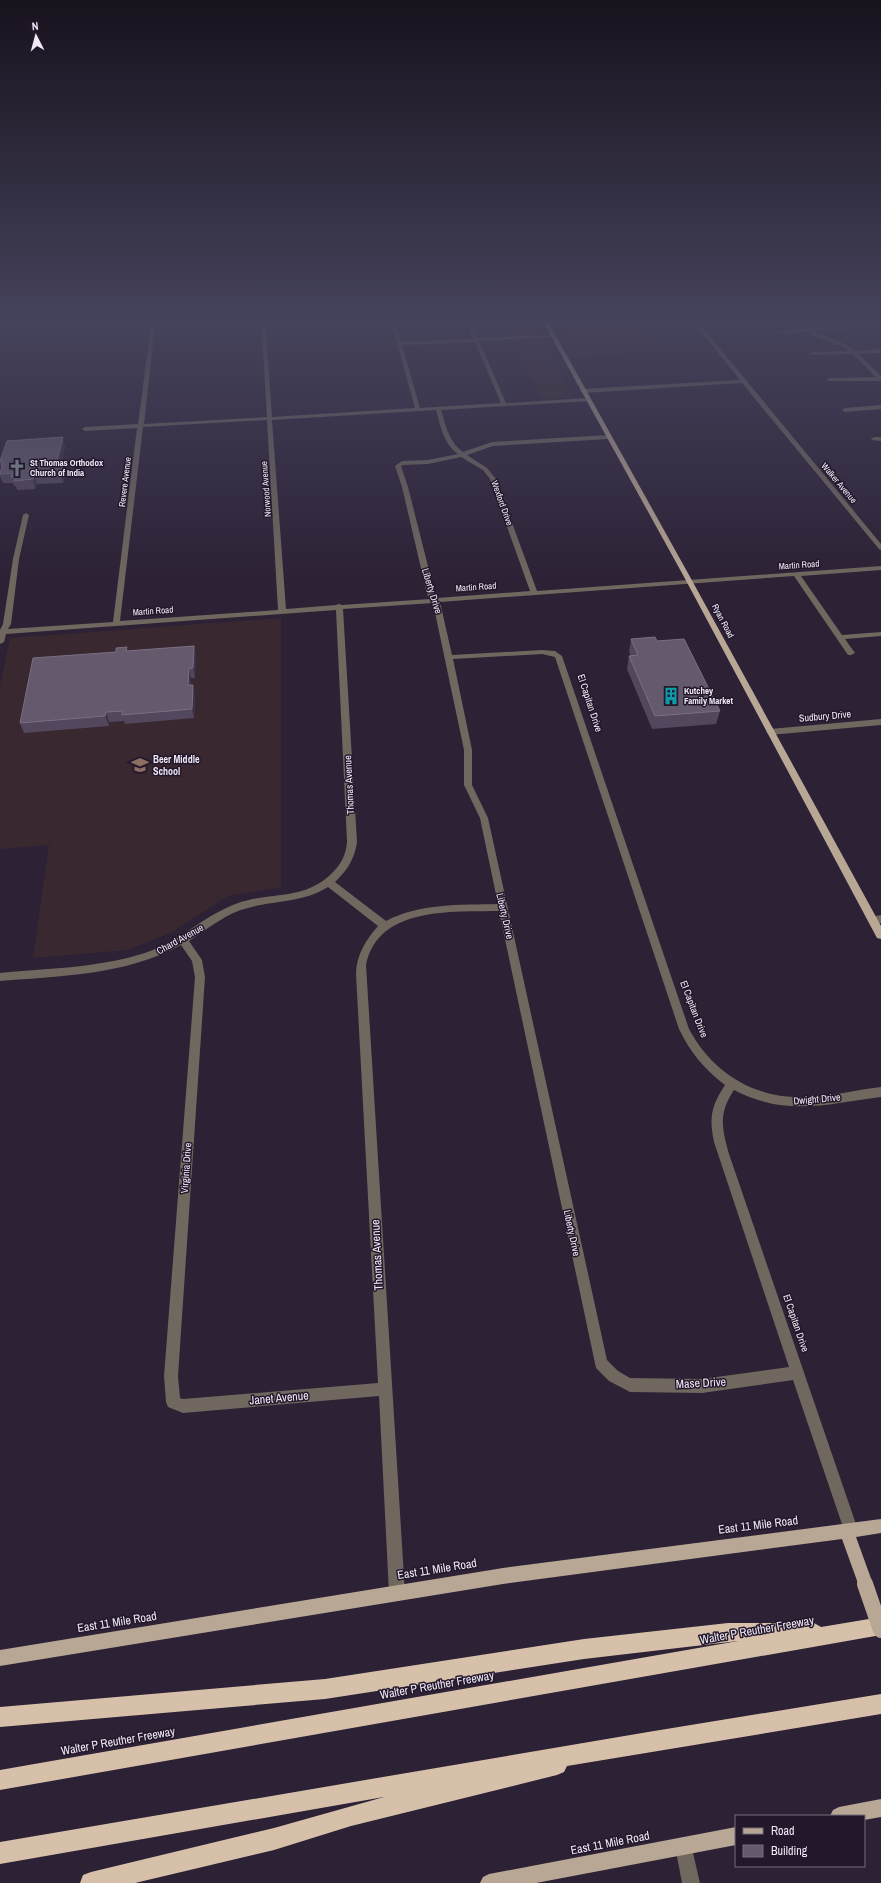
<svg xmlns="http://www.w3.org/2000/svg" width="881" height="1883" viewBox="0 0 881 1883" font-family="'Archivo Narrow',sans-serif">
<style>
.commercial{fill:#3b282d}
.education{fill:#3a2831}
.lines{fill:none;stroke-linecap:round;stroke-linejoin:round}
.minor{fill:#70675e;fill-rule:evenodd}
.major{fill:#b9a795;fill-rule:evenodd}
.highway{fill:#d7c0aa;fill-rule:evenodd}
.major-bridge{stroke:#b9a795;stroke-width:16}
.wall{fill:#53475d}
.shaded-wall{fill:#3c3146}
.building{fill:#64596d;stroke:#7a6f83}
.labels{text-anchor:middle;dominant-baseline:central;stroke-width:3;stroke-linejoin:round;paint-order:stroke}
.far-poi-label{font-size:9px;font-weight:bold;fill:#f0e9f7;stroke:#23182b;text-anchor:start}
.far-street-label{font-size:9px;fill:#f0e9f7;stroke:#23182b}
.street-label{font-size:10px;fill:#f0e9f7;stroke:#23182b}
.poi-label{font-size:10px;font-weight:bold;fill:#f0e9f7;stroke:#23182b;text-anchor:start}
.near-street-label{font-size:12px;fill:#f0e9f7;stroke:#23182b}
</style>
<rect width="100%" height="100%" fill="#2c2135"/>
<g class="commercial">
<path d="M208,318H318V319L208,324Z"/>
<path d="M503,318H530L573,398L542,399Z"/>
<path d="M556,318H635L659,352L577,357Z"/>
</g>
<path class="education" d="M281,618V887L228,896L172,932L128,950L33,958L49,845L0,849V685L10,638Z"/>
<g class="lines">
<g class="minor">
<path d="M152,318H156L144,424L267,417L261,318H265L272,417L415,408L390,318H394L401,342L473,339L465,318H469L478,338L555,335L553,337L479,341L506,403L588,398L591,400L590,401L441,410C446,426 449,442 463,452L492,442L608,435L611,437L608,439L493,446L467,455L487,468L496,479L537,591L881,566V570L801,576L842,635L881,632V636L845,639L855,653L851,655H848L794,576L440,602L452,655L542,650L555,651L562,656L689,1029C712,1072 753,1098 802,1097C829,1097 855,1090 881,1087V1097C827,1104 786,1117 734,1090C718,1114 722,1128 729,1154L858,1530L856,1535L851,1537L846,1535L844,1530L793,1380L702,1393L630,1392L609,1381L596,1368L499,911C453,912 378,906 366,965L405,1593L402,1598L397,1601L392,1598L389,1593L379,1396L183,1413L168,1407L166,1402L164,1376L195,977L192,961L181,945C126,975 61,976 0,981V973C50,968 105,968 153,950C183,938 207,914 238,903C270,892 302,900 329,876C340,866 346,856 347,842L336,610L6,634L4,642L0,644V630L3,624L13,559L23,515L26,513L29,515L19,559L11,624L8,629L113,622L137,428L85,431L82,429L85,427L138,424ZM475,342L501,403L420,408L402,345ZM436,410C441,427 443,443 458,454L428,460L402,461L395,466L402,487L427,594L430,599L342,605L339,604L336,605L286,609L272,420ZM267,420L278,610L120,621L143,427ZM461,457L483,470L490,479L530,591L437,598L435,594L408,487L401,466L403,465L428,464ZM433,603L464,750V785L480,818L498,904C460,905 420,903 386,921L335,882C347,871 355,858 357,842L343,609ZM542,654L555,657L679,1029C690,1052 704,1069 725,1085C711,1106 709,1118 714,1142L789,1367L702,1379L630,1378L618,1371L607,1360L488,818L472,785V750L453,659ZM328,887L378,926C366,940 356,955 356,974L378,1383L183,1399L180,1398L178,1376L205,977L202,960L189,941C208,929 226,913 248,908C275,900 303,903 328,887Z"/>
<path d="M690,318H695L881,544V550L879,549L742,383L583,393L580,391L583,389L740,380Z"/>
<path d="M796,318H801L811,329L854,327L852,329L814,331L845,344L855,351L881,349V353L858,354L881,376V381H828L827,380L830,378L876,377L853,354L810,355L812,352L849,351L841,346L812,335L809,332L776,333L774,332L806,329Z"/>
<path d="M881,405V409L845,412L842,410L845,408Z"/>
<path d="M874,437H881V441L872,440L871,439Z"/>
<path d="M881,719V725L770,735L766,732L770,729Z"/>
<path d="M881,915V923L873,924L868,920L870,917Z"/>
<path d="M684,1837L690,1840L700,1883H682L675,1846L678,1840Z"/>
</g>
<g class="major">
<path d="M541,318H546L689,575L881,926V939L877,938L683,575Z"/>
<path d="M881,1519V1533L856,1537L873,1584L870,1589L865,1592L860,1589L842,1539L503,1584L0,1666V1650L503,1568Z"/>
<path d="M881,1799V1817L864,1820V1816H830L833,1810L839,1807Z"/>
<path d="M736,1827V1845L536,1883H480L483,1877L489,1874Z"/>
</g>
<g class="highway">
<path d="M881,1617V1635L0,1790V1770L738,1641L584,1659L325,1699L0,1727V1707L325,1679L584,1639L728,1623H814L821,1627Z"/>
<path d="M881,1694V1714L567,1766L564,1772L557,1775L351,1826L274,1850L135,1883H80L83,1875L91,1872L274,1828L384,1797L0,1864V1842L648,1732Z"/>
</g>
<path class="major-bridge" d="M865,1584L881,1630"/>
</g>
<g class="wall">
<path d="M65,446L61,464H63L66,473L63,483L37,484L35,489L17,490L16,486H14L13,483H3L0,476V472L1,468L0,464V461Z"/>
<path d="M631,639L657,641L720,711L716,724L652,729L627,669L629,656H631L629,652Z"/>
<path d="M194,646L196,655L195,678H191V685L195,695L194,718L125,724L124,721L109,722V726L24,733L20,723L128,651Z"/>
</g>
<g class="shaded-wall">
<path d="M63,437L65,446L61,466L63,464L66,473L63,483L57,461Z"/>
<path d="M34,475L37,484L35,489L33,479Z"/>
<path d="M194,646L196,655L195,678L193,668Z"/>
<path d="M189,668L191,678L190,695L188,685Z"/>
<path d="M193,685L195,695L194,718L192,709Z"/>
<path d="M106,712L109,722V726L105,716Z"/>
</g>
<g class="building">
<path d="M63,437L57,461H60L59,465L63,464L61,474L34,475L33,479L14,481L16,477H11L12,473L0,474L3,462H0V461L7,441Z"/>
<path d="M655,637L657,641L684,639L720,711L655,716L629,656L638,655L631,639Z"/>
<path d="M194,646L193,668H189L188,685H193L192,709L122,715V711L106,712L105,716L20,723L33,658L116,652V648L127,647L126,651Z"/>
</g>
<linearGradient id="sky" x2="0" y2="1"><stop stop-color="#18121d"/><stop offset="0.55" stop-color="#45435c"/><stop offset="1" stop-color="#45435c" stop-opacity="0"/></linearGradient>
<rect width="881" height="582" fill="url(#sky)"/>
<defs>
<g id="church-bare" transform="scale(1.38)"><path d="M-1.2-6h2.4v3.5h3.3v2.4h-3.3V6h-2.4V-.1h-3.3v-2.4h3.3Z" fill="#6b7280" stroke="#23182b" stroke-width="2.5" paint-order="stroke"/></g>
<g id="building-bare" transform="scale(1.38)"><path d="M-4-6H4V6H1V3H-1V6H-4ZM-2.5-4.3h1.7v1.8h-1.7ZM.8-4.3h1.7v1.8H.8ZM-2.5-1h1.7V.8h-1.7ZM.8-1h1.7V.8H.8Z" fill="#0f9aa8" stroke="#23182b" stroke-width="2.5" paint-order="stroke"/></g>
<g id="school-bare" transform="scale(1.38)"><path d="M0-5L7-2L0 1L-7-2ZM-4 1L0 2.5L4 1V4Q0 6-4 4Z" fill="#8d6e63" stroke="#23182b" stroke-width="2.5" paint-order="stroke"/></g>
</defs>
<g fill-rule="evenodd">
<use href="#church-bare" x="17" y="468"/>
<use href="#building-bare" x="671" y="696"/>
<use href="#school-bare" x="140" y="765"/>
</g>
<g class="labels">
<g class="far-poi-label">
<text x="30" y="463">St Thomas Orthodox<tspan x="30" dy="10">Church of India</tspan></text>
<text x="684" y="691">Kutchey<tspan x="684" dy="10">Family Market</tspan></text>
</g>
<g class="far-street-label">
<text transform="translate(125 482) rotate(-83)">Revere Avenue</text>
<text transform="translate(839 483) rotate(50)">Walker Avenue</text>
<text transform="translate(266 489) rotate(-94)">Norwood Avenue</text>
<text transform="translate(502 503) rotate(70)">Wexford Drive</text>
<text transform="translate(799 565) rotate(-4)">Martin Road</text>
<text transform="translate(476 587) rotate(-4)">Martin Road</text>
<text transform="translate(153 611) rotate(-4)">Martin Road</text>
<text transform="translate(723 621) rotate(62)">Ryan Road</text>
</g>
<g class="street-label">
<text transform="translate(432 591) rotate(73)">Liberty Drive</text>
<text transform="translate(590 703) rotate(72)">El Capitan Drive</text>
<text transform="translate(825 716) rotate(-5)">Sudbury Drive</text>
<text transform="translate(349 785) rotate(-93)">Thomas Avenue</text>
<text transform="translate(505 916) rotate(77)">Liberty Drive</text>
<text transform="translate(180 939) rotate(-29)">Chard Avenue</text>
<text transform="translate(694 1009) rotate(69)">El Capitan Drive</text>
<text transform="translate(817 1099) rotate(-5)">Dwight Drive</text>
<text transform="translate(186 1168) rotate(-86)">Virginia Drive</text>
<text transform="translate(572 1233) rotate(78)">Liberty Drive</text>
<text transform="translate(796 1323) rotate(71)">El Capitan Drive</text>
</g>
<g class="poi-label">
<text x="153" y="759">Beer Middle<tspan x="153" dy="12">School</tspan></text>
</g>
<g class="near-street-label">
<text transform="translate(377 1255) rotate(-93)">Thomas Avenue</text>
<text transform="translate(701 1383) rotate(-3)">Mase Drive</text>
<text transform="translate(279 1398) rotate(-5)">Janet Avenue</text>
<text transform="translate(758 1525) rotate(-7)">East 11 Mile Road</text>
<text transform="translate(437 1569) rotate(-9)">East 11 Mile Road</text>
<text transform="translate(117 1622) rotate(-9)">East 11 Mile Road</text>
<text transform="translate(757 1630) rotate(-10)">Walter P Reuther Freeway</text>
<text transform="translate(437 1685) rotate(-10)">Walter P Reuther Freeway</text>
<text transform="translate(118 1741) rotate(-10)">Walter P Reuther Freeway</text>
<text transform="translate(610 1843) rotate(-11)">East 11 Mile Road</text>
</g>
</g>
<rect x="735" y="1815" width="130" height="52" fill="#23182b" stroke="#756c7d"/>
<rect x="743" y="1828" width="20" height="6" fill="#b9a795" stroke="#756c7d"/>
<text x="771" y="1835" font-size="12" fill="#f0e9f7">Road</text>
<rect x="743" y="1845" width="20" height="12" fill="#64596d" stroke="#756c7d"/>
<text x="771" y="1855" font-size="12" fill="#f0e9f7">Building</text>
<g transform="translate(36 36) rotate(354)" stroke="#23182b" stroke-width="3" paint-order="stroke">
<path d="M0-3L7 15L0 10L-7 15Z" fill="#f0e9f7"/>
<text y="-6" font-size="11" font-weight="bold" text-anchor="middle" fill="#f0e9f7">N</text>
</g>
</svg>
